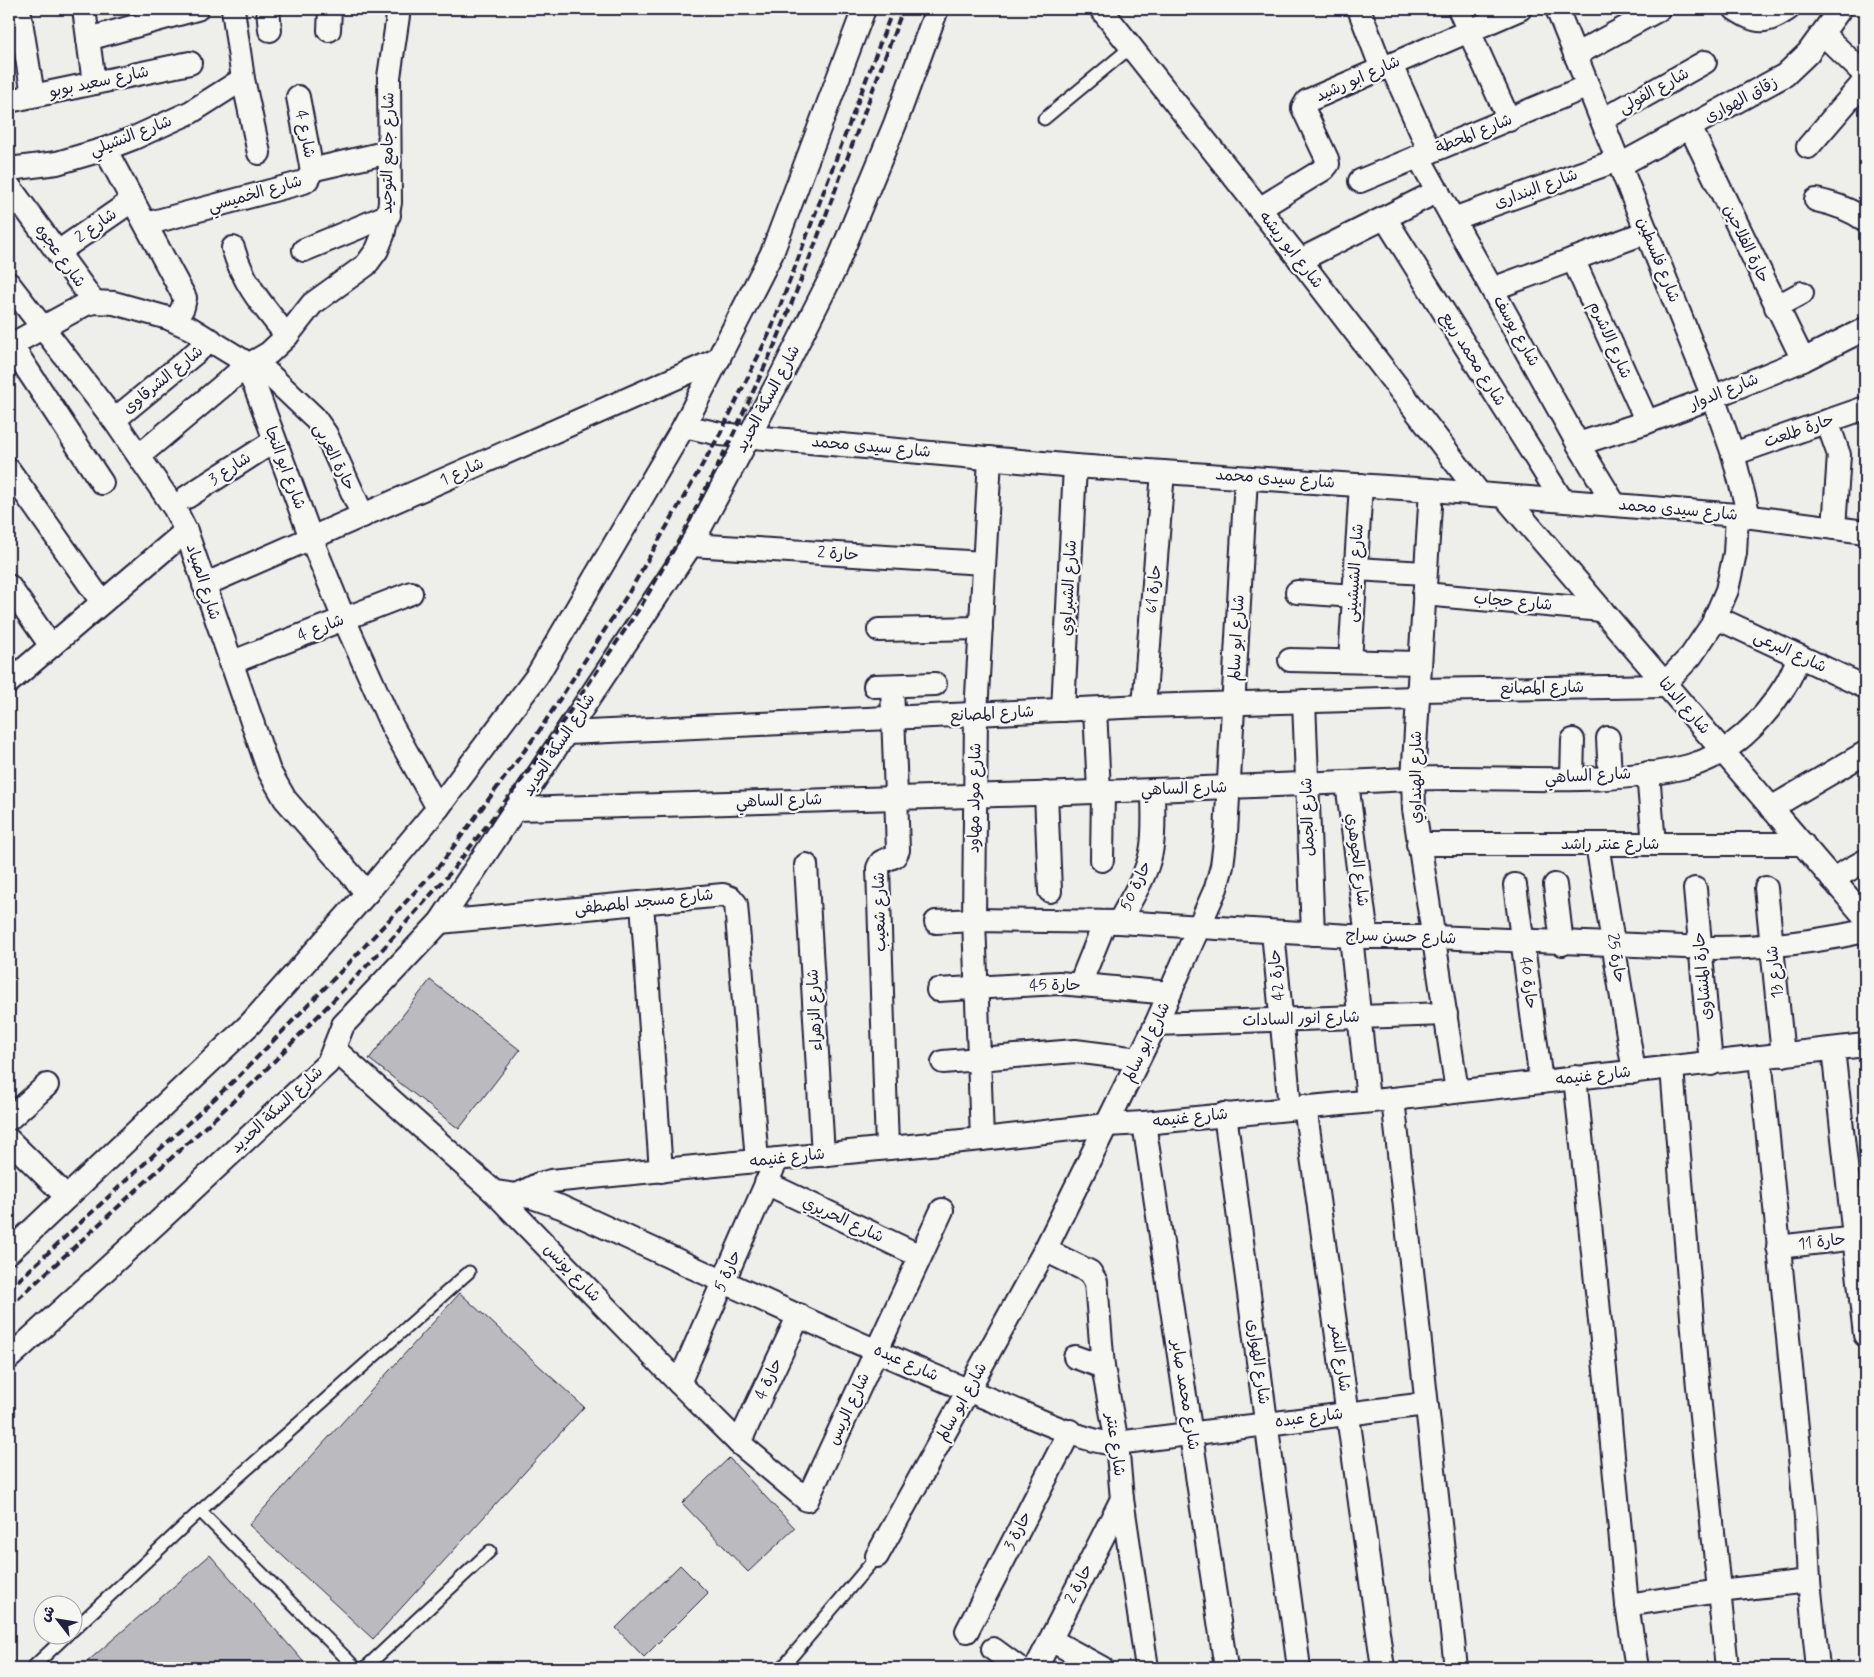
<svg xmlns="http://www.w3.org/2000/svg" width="1874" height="1677" viewBox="0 0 1874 1677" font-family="Mynerve,'Playpen Sans Arabic',sans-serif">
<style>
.building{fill:#bbbbbf;stroke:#22223b}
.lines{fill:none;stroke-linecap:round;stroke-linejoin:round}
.lane-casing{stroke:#22223b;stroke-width:15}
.street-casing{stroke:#22223b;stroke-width:26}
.lane{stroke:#f6f6f2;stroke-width:11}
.street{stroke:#f6f6f2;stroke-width:22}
.rail{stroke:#22223b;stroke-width:4;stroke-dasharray:8 4;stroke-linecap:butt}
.labels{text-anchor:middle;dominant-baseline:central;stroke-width:4.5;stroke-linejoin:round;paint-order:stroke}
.street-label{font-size:16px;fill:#22223b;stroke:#f6f6f2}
</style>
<rect width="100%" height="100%" fill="#eeeeeb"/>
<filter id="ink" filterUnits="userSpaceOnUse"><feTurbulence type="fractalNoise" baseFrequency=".02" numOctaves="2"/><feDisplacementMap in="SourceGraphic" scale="10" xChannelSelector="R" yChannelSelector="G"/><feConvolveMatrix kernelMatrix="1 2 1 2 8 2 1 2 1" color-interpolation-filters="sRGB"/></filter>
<g filter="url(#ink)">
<g class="building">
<path d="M430,980L520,1050L459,1129L369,1059Z"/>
<path d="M460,1293L584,1407L373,1639L249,1525Z"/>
<path d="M729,1458L795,1528L748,1572L682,1503Z"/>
<path d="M210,1555L309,1668H80Z"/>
<path d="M680,1565L708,1593L644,1657L616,1628Z"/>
</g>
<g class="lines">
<g class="lane-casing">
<g id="lane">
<path d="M1044,119L1131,47"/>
<path d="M200,1511L356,1668"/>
<path d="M72,1631L200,1511L469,1272"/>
<path d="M32,1668L68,1634"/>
<path d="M365,1668L490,1551"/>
<path d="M782,1668L877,1556"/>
</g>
</g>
<g class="street-casing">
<g id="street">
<path d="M19,9L33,95"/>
<path d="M84,9L94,83"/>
<path d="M233,9L243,79L259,153"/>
<path d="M268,9L270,30"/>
<path d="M1101,9L1300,260L1479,493"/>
<path d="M1359,9L1382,69"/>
<path d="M1459,9L1509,120"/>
<path d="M1557,9L1713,397L1733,454L1749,516"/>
<path d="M1735,9C1758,24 1765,24 1788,9"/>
<path d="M329,30L330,9"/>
<path d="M88,39L197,9"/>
<path d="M1575,55L1658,10"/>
<path d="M1391,65L1430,152"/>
<path d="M298,97L312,171"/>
<path d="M9,101L190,63"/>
<path d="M1602,120L1705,62"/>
<path d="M1690,127L1803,360"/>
<path d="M1808,147L1863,83V74L1860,70L1823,34"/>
<path d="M105,149L185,298L183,307L176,321"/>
<path d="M1418,156L1578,444L1615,505"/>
<path d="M1620,165L1785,75L1808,53L1840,9"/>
<path d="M9,169L57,163L105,149L134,138L191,112L243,79"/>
<path d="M1360,181L1588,86"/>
<path d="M9,186L94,302"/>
<path d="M1816,200C1835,204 1850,209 1865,220"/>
<path d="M1259,209L1324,169L1328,164L1327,159L1303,108L1307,101L1520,9"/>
<path d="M1385,218L1562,500"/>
<path d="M1453,219L1618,160"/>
<path d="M146,224L304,182L307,180L312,171L315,169L389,152"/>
<path d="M233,248C244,285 263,306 287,336"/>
<path d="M304,250L389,215"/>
<path d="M58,252L133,200"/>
<path d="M1573,259L1647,422"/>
<path d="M1300,260L1438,191"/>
<path d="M9,284L114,420L175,509L186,531L269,771L285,799L367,893"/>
<path d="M1492,289L1647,232"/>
<path d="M1776,307L1802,293"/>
<path d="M11,345L102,483"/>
<path d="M9,346L84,305L94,302L114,303L168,318L190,328L242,360L255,386L311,538L344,619L392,726L438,808"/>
<path d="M255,361L314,417L326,434L363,516"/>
<path d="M114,420L211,340"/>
<path d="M1827,421L1839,455L1834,528"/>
<path d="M684,426L720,434L1075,466L1431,490L1737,515L1865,532"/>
<path d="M1578,444L1647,422L1713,397L1803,360L1865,329"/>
<path d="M1733,454L1865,408"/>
<path d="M140,455L245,367L269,353L287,336L312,304L366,265L377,250L383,235L390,203L389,77L399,9"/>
<path d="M9,470L102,602"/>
<path d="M1431,490L1413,779L1414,809L1457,1091"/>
<path d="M1504,496L1865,917"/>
<path d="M187,497L274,441"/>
<path d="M691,545L984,563"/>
<path d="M1356,569L1425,573"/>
<path d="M204,585L719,359"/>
<path d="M9,586L51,646"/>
<path d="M1297,592L1354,596"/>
<path d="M1424,594L1602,610"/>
<path d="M1715,617L1865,687"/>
<path d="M879,630L981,628"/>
<path d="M1290,660L1419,663"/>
<path d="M1350,661L1361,485"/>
<path d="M230,663L411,593"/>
<path d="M9,682L186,531"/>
<path d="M1665,683L1691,656L1712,625L1727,590L1735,553L1737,515"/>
<path d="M875,686L935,684"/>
<path d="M1418,690L1667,686"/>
<path d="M1304,701L1313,934"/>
<path d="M1144,706L1163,472"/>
<path d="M1095,709L1099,791"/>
<path d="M1063,710L1075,466"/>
<path d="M567,733L1144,706L1417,698"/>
<path d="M1608,738L1610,777"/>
<path d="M1648,773L1654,844"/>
<path d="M1572,778L1573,740"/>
<path d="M1347,783L1367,937"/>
<path d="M1046,793L1050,891"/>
<path d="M1771,808L1865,753"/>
<path d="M516,809C814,800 1111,794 1408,779C1500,774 1600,789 1689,766C1730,755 1763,721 1785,686C1791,677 1795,666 1799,656"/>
<path d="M1418,844H1803"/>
<path d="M1597,844L1634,1072"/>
<path d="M1102,860L1103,791"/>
<path d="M806,865L823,1155"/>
<path d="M1832,879L1865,861"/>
<path d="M1515,885L1541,1082"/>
<path d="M1555,885L1562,944"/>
<path d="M1766,888L1783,1055"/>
<path d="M1695,889L1711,1064"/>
<path d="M642,903L661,1171"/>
<path d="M440,922L723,895L731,898L736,904L757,1161"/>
<path d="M936,922L974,920L1119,922L1367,937H1434L1709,948C1764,948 1811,943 1865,931"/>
<path d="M1119,922C1131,899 1146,877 1151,852C1155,832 1153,810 1153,790"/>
<path d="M1273,932L1290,1108"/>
<path d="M1351,936L1368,1100"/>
<path d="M1080,984L1105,922"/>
<path d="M938,990L1059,983L1170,993"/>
<path d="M1156,1024L1446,1014"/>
<path d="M334,1049L494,1192L679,1383L739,1443L807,1500L942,1210"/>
<path d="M1833,1049L1865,1335"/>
<path d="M1760,1057L1806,1518L1809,1581L1818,1668"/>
<path d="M943,1062L1075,1051L1138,1059"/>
<path d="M1672,1068L1696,1367L1727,1668"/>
<path d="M1575,1077L1606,1380L1627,1605L1637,1668"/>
<path d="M1393,1099L1456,1668"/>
<path d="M1305,1106L1383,1668"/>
<path d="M1225,1114L1299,1668"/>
<path d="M9,1119L47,1085"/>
<path d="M1144,1123L1226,1668"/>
<path d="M982,1139L974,920L976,714L990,458"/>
<path d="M9,1140L67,1197"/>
<path d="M887,1148L878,868L881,862L895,856L898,850L892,686"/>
<path d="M766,1183L920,1256"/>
<path d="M494,1192L532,1197L561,1207C709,1274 856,1345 1006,1406C1033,1417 1090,1445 1117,1443L1426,1404"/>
<path d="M517,1195L539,1184L551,1181L982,1139L1107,1125L1144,1123L1393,1099L1865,1045"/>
<path d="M1778,1247L1865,1237"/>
<path d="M1045,1250L1090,1272L1096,1282L1103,1367L1117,1443L1122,1499L1147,1668"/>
<path d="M9,1252L250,1024L367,893L438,808L537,676L684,426L772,253L864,9"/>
<path d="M1075,1357L1103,1367"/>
<path d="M9,1358L158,1222L328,1063L343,1025L440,922L691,545L779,380L834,271L895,124L937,9"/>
<path d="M679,1383L777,1159"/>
<path d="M739,1443L799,1315"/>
<path d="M877,1556L1045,1250L1156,1024L1216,888L1222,866L1226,833L1246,478"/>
<path d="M1627,1605L1719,1591L1809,1581"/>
<path d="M967,1631L1070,1431"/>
<path d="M1051,1640L1102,1668"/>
<path d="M993,1649L1019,1668"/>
<path d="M1036,1668L1122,1499"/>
</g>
</g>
<use href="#lane" class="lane"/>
<use href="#street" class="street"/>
<g class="rail">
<path d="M9,1289L240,1075L349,963L440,865L539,731L628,594L720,434L771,330L893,9"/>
<path d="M9,1307L253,1083L380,952L451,872L530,769L579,698L641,606L686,528L733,435L777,340L814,247L903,9"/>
</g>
</g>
</g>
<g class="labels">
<g class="street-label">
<text transform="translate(1358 79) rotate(-24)">شارع ابو رشيد</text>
<text transform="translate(99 82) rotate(-12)">شارع سعيد بوبو</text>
<text transform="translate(1654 91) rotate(-29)">شارع الفولى</text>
<text transform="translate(1741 100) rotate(-28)">زقاق الهوارى</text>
<text transform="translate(305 134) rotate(79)">شارع 4</text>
<text transform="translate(1474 134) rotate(-22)">شارع المحطة</text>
<text transform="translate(131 136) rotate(-21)">شارع النشيلي</text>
<text transform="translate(388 153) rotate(-89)">شارع جامع التوحيد</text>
<text transform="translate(1536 189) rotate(-20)">شارع البندارى</text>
<text transform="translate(255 194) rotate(-16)">شارع الخميسي</text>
<text transform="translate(96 226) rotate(-35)">شارع 2</text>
<text transform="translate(1746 244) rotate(64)">حارة الفلاحين</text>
<text transform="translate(1291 250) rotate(52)">شارع ابو ريشه</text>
<text transform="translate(60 256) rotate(54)">شارع عجوه</text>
<text transform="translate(1658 260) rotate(68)">شارع فلسطين</text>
<text transform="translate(1516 331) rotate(61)">شارع يوسف</text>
<text transform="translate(1610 340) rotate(66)">شارع الاشرم</text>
<text transform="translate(1473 359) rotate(58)">شارع محمد ربيع</text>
<text transform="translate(163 380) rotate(-39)">شارع الشرقاوى</text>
<text transform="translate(1724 392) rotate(-22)">شارع الدوار</text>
<text transform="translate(768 399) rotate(-62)">شارع السكة الحديد</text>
<text transform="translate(1799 431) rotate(-19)">حارة طلعت</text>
<text transform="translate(871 447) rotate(5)">شارع سيدى محمد</text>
<text transform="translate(334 457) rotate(63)">حارة العربى</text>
<text transform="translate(285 468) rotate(69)">شارع ابو النجا</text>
<text transform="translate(230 469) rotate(-33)">شارع 3</text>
<text transform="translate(462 472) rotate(-24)">شارع 1</text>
<text transform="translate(1275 479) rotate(4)">شارع سيدى محمد</text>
<text transform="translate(1678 510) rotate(5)">شارع سيدى محمد</text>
<text transform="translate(838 554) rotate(4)">حارة 2</text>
<text transform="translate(1355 573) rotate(-86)">شارع الشيشينى</text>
<text transform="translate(203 582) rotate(72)">شارع الصياد</text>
<text transform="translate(1069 588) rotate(-87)">شارع الشبراوي</text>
<text transform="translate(1154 589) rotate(-85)">حارة 61</text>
<text transform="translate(1513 602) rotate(5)">شارع حجاب</text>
<text transform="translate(321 628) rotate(-21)">شارع 4</text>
<text transform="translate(1237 638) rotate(-87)">شارع ابو سالم</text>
<text transform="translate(1790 652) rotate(25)">شارع البرعى</text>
<text transform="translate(1542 688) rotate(-1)">شارع المصانع</text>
<text transform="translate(1684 706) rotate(49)">شارع الدلتا</text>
<text transform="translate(992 714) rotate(-3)">شارع المصانع</text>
<text transform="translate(559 745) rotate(-57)">شارع السكة الحديد</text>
<text transform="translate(1588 776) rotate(-3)">شارع الساهي</text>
<text transform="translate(1416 777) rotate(-90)">شارع الهنداوي</text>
<text transform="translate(1184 789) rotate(-2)">شارع الساهي</text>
<text transform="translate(975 798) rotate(-89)">شارع مولد مهاود</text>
<text transform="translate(779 801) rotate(-2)">شارع الساهي</text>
<text transform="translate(1308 817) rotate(-92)">شارع الجمل</text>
<text x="1610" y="844">شارع عنتر راشد</text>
<text transform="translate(1357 860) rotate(83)">شارع الجوهري</text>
<text transform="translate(1136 886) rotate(-65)">حارة 50</text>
<text transform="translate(644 902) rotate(-6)">شارع مسجد المصطفى</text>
<text transform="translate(880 912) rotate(-91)">شارع شعيب</text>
<text transform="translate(1401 937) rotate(2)">شارع حسن سراج</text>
<text transform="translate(1616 958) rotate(81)">حارة 25</text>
<text transform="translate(1775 972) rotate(-96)">شارع 13</text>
<text transform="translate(1277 975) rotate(-95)">حارة 42</text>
<text transform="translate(1703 976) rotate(-95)">حارة المنشاوى</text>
<text transform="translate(1528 983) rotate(83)">حارة 40</text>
<text x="1055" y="985">حارة 45</text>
<text transform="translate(815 1010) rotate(-93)">شارع الزهراء</text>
<text transform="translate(1301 1019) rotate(-2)">شارع انور السادات</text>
<text transform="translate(1147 1042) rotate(-64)">شارع ابو سالم</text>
<text transform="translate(1593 1076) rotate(-6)">شارع غنيمه</text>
<text transform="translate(277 1110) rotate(-43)">شارع السكة الحديد</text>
<text transform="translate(1190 1118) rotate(-6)">شارع غنيمه</text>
<text transform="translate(787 1158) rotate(-6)">شارع غنيمه</text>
<text transform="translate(843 1220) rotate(25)">شارع الحريري</text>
<text transform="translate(1822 1242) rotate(-6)">حارة 11</text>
<text transform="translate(728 1271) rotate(-66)">حارة 5</text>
<text transform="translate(572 1273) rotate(46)">شارع يونس</text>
<text transform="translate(1340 1358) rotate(82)">شارع النمر</text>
<text transform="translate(1258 1362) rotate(82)">شارع الهوارى</text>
<text transform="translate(906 1363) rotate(24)">شارع عبده</text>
<text transform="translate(769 1379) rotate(-65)">حارة 4</text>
<text transform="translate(1185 1395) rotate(81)">شارع محمد صابر</text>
<text transform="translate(962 1402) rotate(-61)">شارع ابو سالم</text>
<text transform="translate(849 1409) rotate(-65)">شارع الريس</text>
<text transform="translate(1309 1418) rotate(-7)">شارع عبده</text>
<text transform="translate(1115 1445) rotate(82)">شارع عنتر</text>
<text transform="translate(1018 1531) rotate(-63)">حارة 3</text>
<text transform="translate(1079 1584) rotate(-63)">حارة 2</text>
</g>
</g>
<rect width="1874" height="1677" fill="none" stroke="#f6f6f2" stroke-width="30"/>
<rect x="15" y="15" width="1844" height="1647" fill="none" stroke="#22223b" stroke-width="2" filter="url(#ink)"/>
<g transform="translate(58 1620) rotate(301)"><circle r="24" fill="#f6f6f2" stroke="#a1a1a9"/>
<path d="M0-4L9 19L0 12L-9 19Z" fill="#22223b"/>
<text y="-8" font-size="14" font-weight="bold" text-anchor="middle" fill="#22223b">ش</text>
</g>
</svg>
